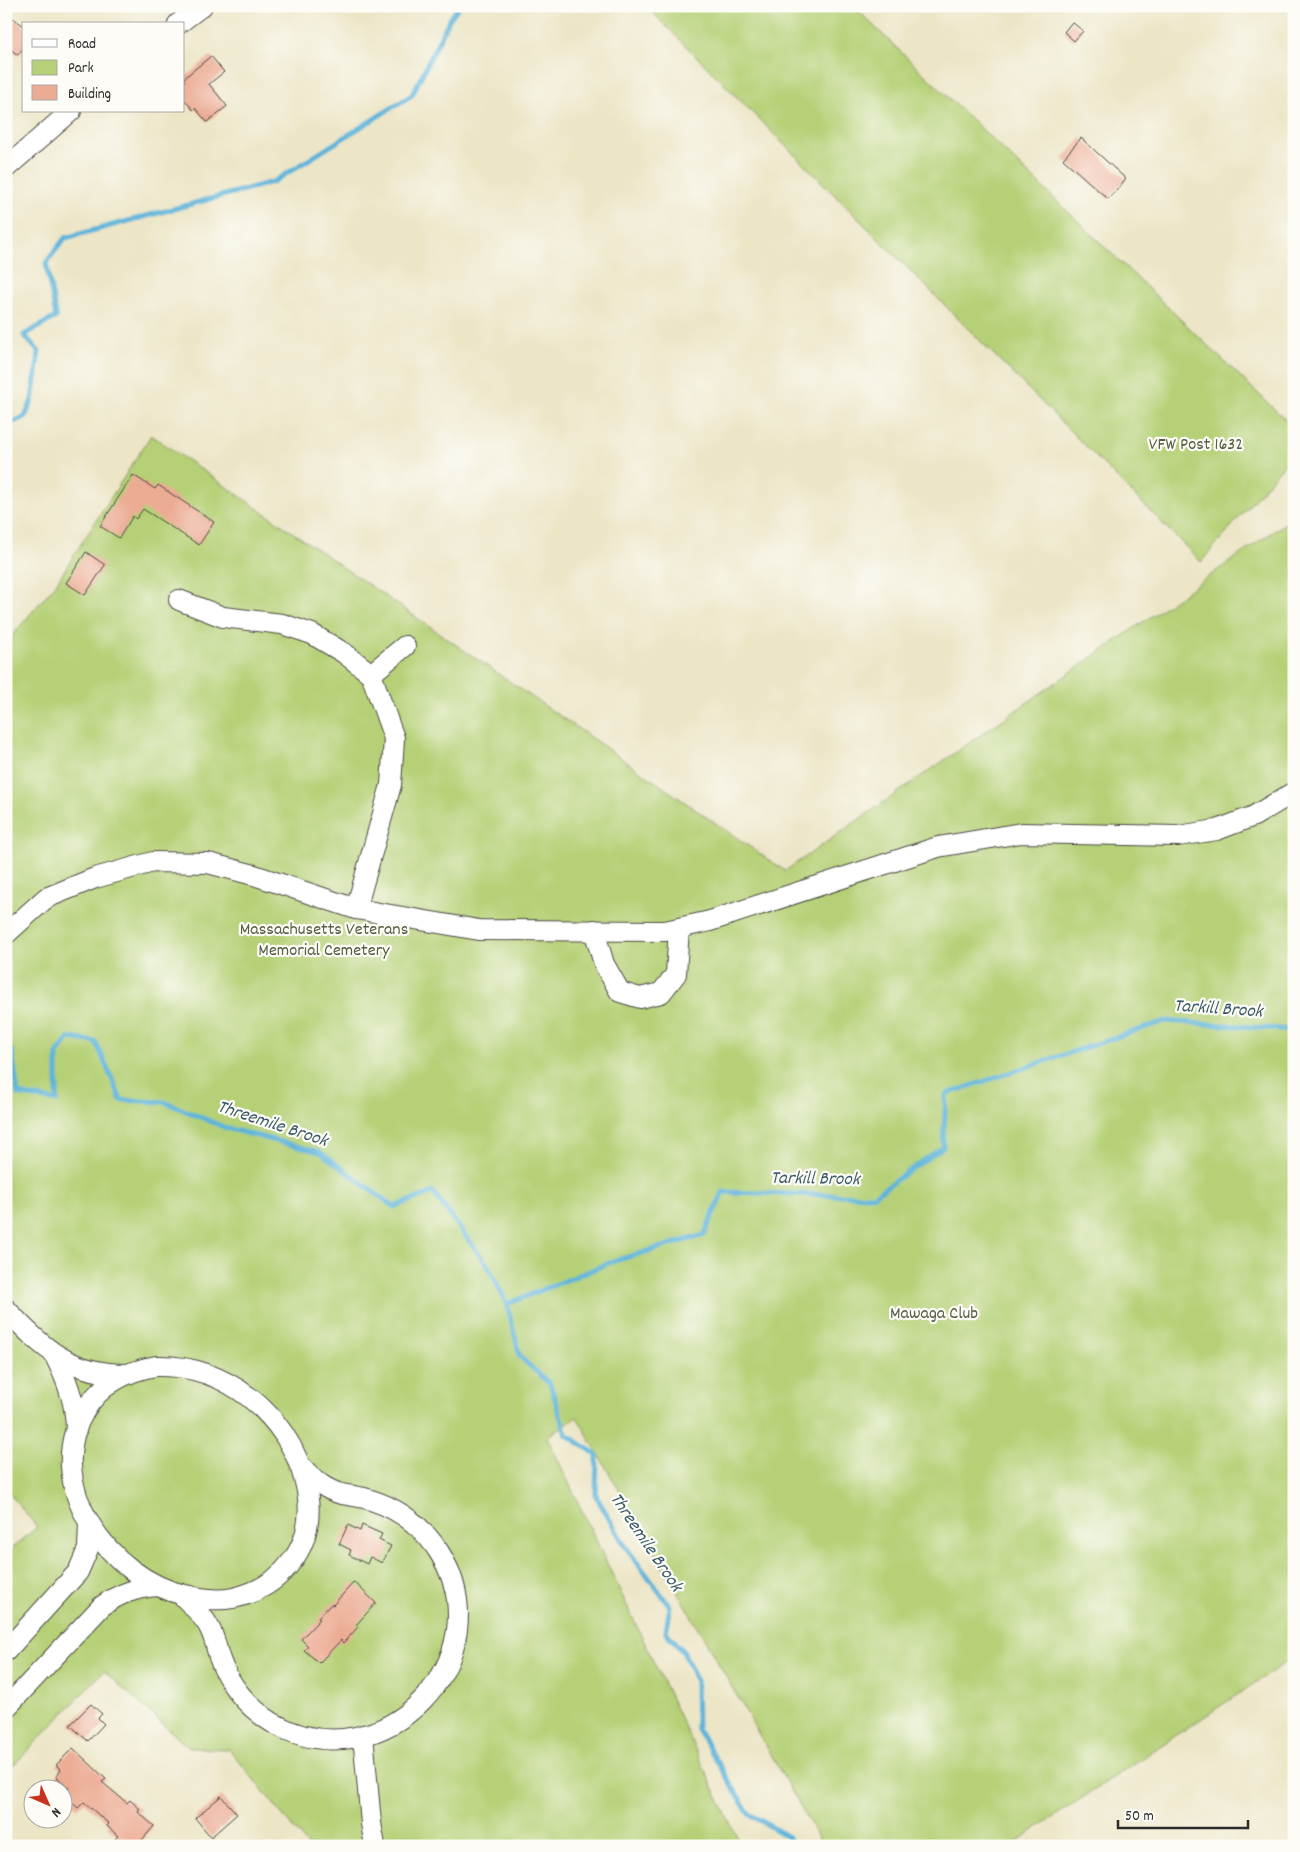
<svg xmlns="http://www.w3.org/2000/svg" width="1300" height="1852" viewBox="0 0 1300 1852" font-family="Dekko,sans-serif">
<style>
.green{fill:#b5d076;stroke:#707e50}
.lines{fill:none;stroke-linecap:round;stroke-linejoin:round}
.stream{stroke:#5db4da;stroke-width:5}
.building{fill:#ecac94}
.minor-casing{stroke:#484742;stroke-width:22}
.minor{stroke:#fff;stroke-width:20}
.labels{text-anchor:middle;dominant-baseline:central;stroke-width:4.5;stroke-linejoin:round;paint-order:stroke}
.park-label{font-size:18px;fill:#545d42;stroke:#fdfcf7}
.water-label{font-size:19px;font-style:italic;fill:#3c5b68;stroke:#fdfcf7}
</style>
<rect width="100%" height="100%" fill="#fdfcf7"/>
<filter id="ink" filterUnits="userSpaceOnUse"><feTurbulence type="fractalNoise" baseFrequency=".02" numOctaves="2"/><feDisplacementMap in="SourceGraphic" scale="10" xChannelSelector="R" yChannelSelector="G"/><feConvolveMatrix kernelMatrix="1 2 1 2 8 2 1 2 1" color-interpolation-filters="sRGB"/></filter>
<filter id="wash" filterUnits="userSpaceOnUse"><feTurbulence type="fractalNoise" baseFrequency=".0096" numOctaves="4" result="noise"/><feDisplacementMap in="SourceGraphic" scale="20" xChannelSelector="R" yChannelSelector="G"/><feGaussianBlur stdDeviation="1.12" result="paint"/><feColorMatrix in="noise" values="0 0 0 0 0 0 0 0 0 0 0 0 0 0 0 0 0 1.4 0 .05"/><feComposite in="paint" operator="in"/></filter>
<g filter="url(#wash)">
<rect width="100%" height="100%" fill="#ece5c6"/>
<g class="green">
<path d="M646,6H853L1294,428V453L1201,562Z"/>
<path d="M151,435L785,871L1294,517V1657L1010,1846H823L577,1417L547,1437L741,1846H308L229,1749L189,1748L104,1671L6,1773V1554L37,1527L6,1489V643L55,585Z"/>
</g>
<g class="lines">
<g class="stream">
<path d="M6,425L25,417L32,400L39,352L24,335L56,317L46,263L65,238L273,182L412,95L450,18L459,6"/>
<path d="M6,1049L12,1051L18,1094L57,1101V1054L69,1038L96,1042L121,1100L165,1102L226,1128L320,1152L394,1207L433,1192L488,1266L507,1304L520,1357L550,1384L566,1434L597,1455L596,1496L625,1546L670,1606L666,1632L684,1653L696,1680L697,1728L749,1814L787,1836L793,1846"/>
<path d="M507,1304L614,1261L704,1235L723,1192L873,1196L943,1147L946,1094L1165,1021L1294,1030"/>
</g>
</g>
<g id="blocks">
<g class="building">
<path d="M13,18L24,26V47L18,55L6,46V27Z"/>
<path d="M1072,22L1083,31L1074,41L1064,32Z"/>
<path d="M211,56L224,72L209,84L227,106L207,122L195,108L193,110L184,99V78Z"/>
<path d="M1081,138L1126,179L1108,199L1063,159Z"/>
<path d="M133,475L155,489L158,485L214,522L199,545L143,509L136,519L133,516L119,538L100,526Z"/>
<path d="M86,552L105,565L85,595L66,583Z"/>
<path d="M348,1525L360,1531L362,1525L382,1534L379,1540L391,1546L382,1563L370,1557L367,1564L349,1555L351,1550L339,1544Z"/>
<path d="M354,1582L376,1603L356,1625L358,1627L343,1643L341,1640L319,1663L304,1650L308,1646L301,1639L320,1619L318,1618L331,1604L333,1605Z"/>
<path d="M91,1704L102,1714L98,1718L104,1724L88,1741L70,1725Z"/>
<path d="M73,1748L106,1779L102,1782L127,1803L130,1800L140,1809L138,1812L154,1826L137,1846H122L115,1839L118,1836L107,1826L109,1824L84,1802L78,1808L63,1794L69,1788L56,1776L61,1770L56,1765Z"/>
<path d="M221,1796L237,1814L211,1837L195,1818Z"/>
</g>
</g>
</g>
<g filter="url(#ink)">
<use href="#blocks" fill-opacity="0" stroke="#484742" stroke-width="1"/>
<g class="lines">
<g class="minor-casing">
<g id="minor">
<path d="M178,24L202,6"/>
<path d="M6,168L71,111"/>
<path d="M179,600L223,617L282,624L312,634L344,653L371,674"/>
<path d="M405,646L371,674L394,738L391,785L356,909L479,930L665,931L710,921L938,847L1021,833L1178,836L1217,830L1254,816L1294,792"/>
<path d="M594,930L604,964L620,992L640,998L661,993L676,974L679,928"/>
<path d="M6,934L46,898L95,878L153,862L208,863L254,875L356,909"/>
<path d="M6,1309C43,1349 71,1374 127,1374"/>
<path d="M54,1354C66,1378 76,1402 76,1430"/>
<path d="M156,1366C226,1364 288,1415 305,1482C312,1510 310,1537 292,1561C278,1580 257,1593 233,1598C217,1601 201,1599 185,1595C110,1579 40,1483 85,1410C101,1384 127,1371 156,1366Z"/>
<path d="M181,1594C190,1604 201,1613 208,1625C214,1635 216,1646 219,1657C228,1684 248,1708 273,1723C382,1785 506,1658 439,1552C423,1527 399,1509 371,1500C362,1497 352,1496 342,1494C325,1490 313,1479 302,1467"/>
<path d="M6,1651L78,1572L88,1549L89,1522"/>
<path d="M6,1708L102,1606C120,1593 136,1588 158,1586"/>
<path d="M363,1735L371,1823L375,1846"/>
</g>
</g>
<use href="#minor" class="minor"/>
</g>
</g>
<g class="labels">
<g class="park-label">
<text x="1196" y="445">VFW Post 1632</text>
<text x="324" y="930">Massachusetts Veterans<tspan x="324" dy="21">Memorial Cemetery</tspan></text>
<text x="934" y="1314">Mawaga Club</text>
</g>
<g class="water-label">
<text transform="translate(1218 1010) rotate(4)">Tarkill Brook</text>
<text transform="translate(272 1125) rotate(18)">Threemile Brook</text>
<text transform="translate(815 1180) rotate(1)">Tarkill Brook</text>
<text transform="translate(645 1543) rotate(56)">Threemile Brook</text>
</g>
</g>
<rect width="1300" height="1852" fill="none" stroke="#fdfcf7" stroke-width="25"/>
<rect x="22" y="22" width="162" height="90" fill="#fdfcf7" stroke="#a9a8a5"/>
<rect x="32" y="39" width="25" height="8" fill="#ffffff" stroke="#a9a8a5"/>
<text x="68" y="48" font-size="15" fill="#2b2b2b">Road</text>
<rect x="32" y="60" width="25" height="15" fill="#b5d076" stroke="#a9a8a5"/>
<text x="68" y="72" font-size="15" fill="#2b2b2b">Park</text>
<rect x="32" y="85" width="25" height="15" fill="#ecac94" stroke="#a9a8a5"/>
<text x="68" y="98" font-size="15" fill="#2b2b2b">Building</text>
<g transform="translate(48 1804) rotate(135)"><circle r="24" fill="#fdfcf7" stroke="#a9a8a5"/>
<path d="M0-4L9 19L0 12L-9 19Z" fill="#c8321e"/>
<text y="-8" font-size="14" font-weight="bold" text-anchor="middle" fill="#2b2b2b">N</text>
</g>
<path d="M1118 1820v8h130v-8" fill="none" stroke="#2b2b2b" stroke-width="2.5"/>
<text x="1125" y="1820" font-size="15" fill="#2b2b2b" stroke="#fdfcf7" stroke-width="4" paint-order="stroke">50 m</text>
</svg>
